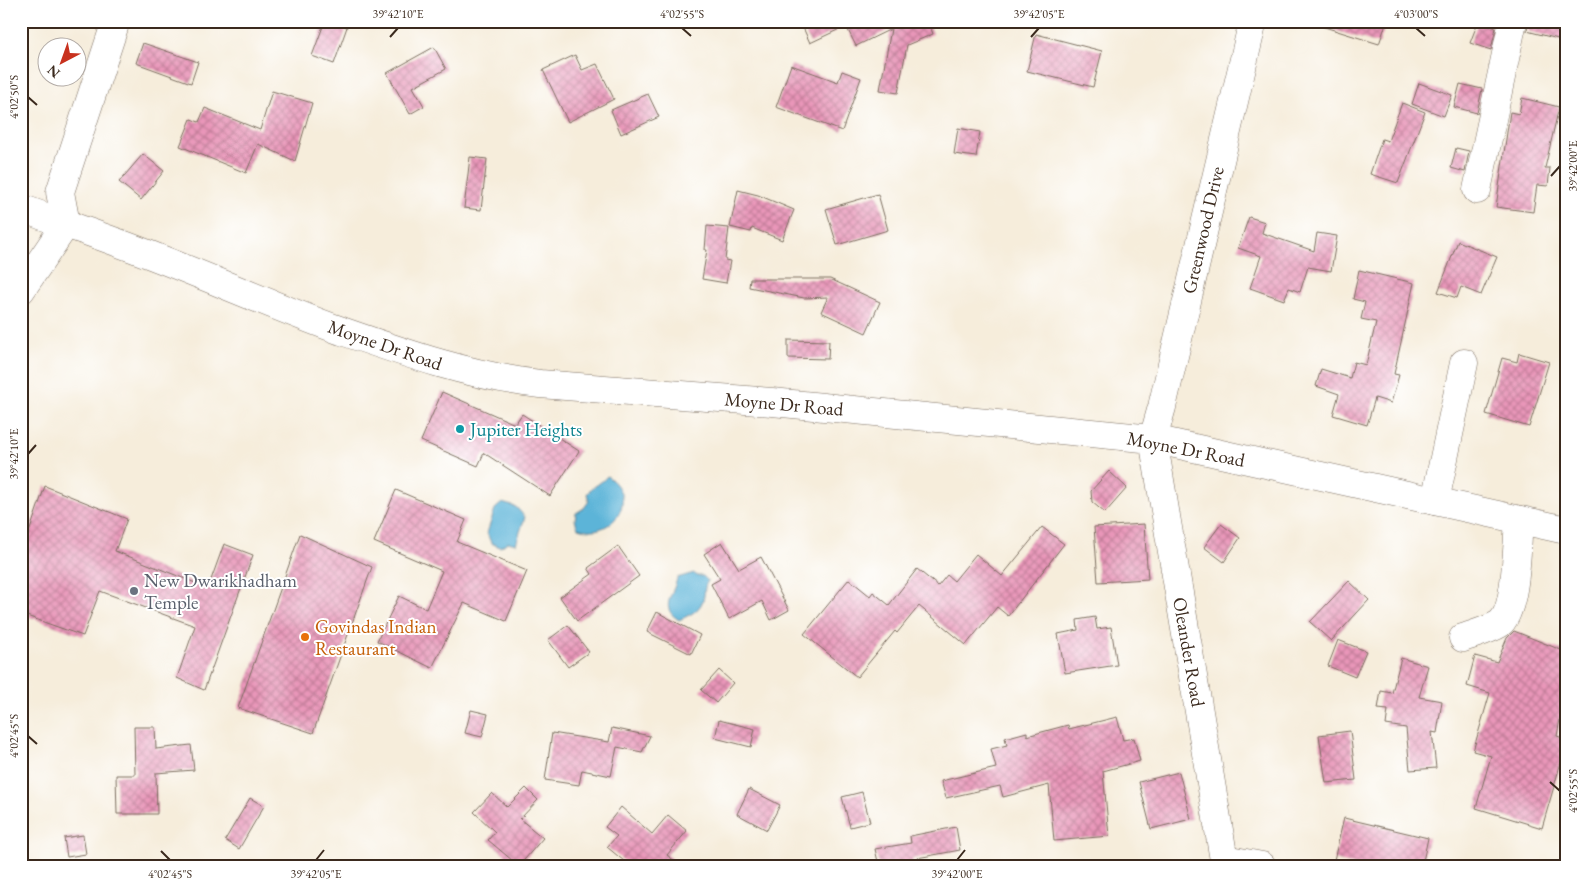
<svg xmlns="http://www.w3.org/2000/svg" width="1587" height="887" viewBox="0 0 1587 887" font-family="'EB Garamond',serif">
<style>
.water{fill:#5bb4d8;stroke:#4b6f7b}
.building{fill:url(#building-cross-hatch)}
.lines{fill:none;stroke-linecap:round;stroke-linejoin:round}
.minor-casing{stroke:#7c6e60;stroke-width:29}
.major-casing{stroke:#7c6e60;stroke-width:29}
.minor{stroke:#fff;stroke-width:28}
.major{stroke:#fff;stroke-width:28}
.ticks{fill:none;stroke:#3b2a1e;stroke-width:2}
.culture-dot{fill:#0f9aa8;stroke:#fff;stroke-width:2}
.worship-dot{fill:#6b7280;stroke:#fff;stroke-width:2}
.food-dot{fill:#e8710a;stroke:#fff;stroke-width:2}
.labels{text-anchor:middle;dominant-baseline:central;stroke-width:4;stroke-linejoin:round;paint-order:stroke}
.street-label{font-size:19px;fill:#3b2a1e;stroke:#fff}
.culture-label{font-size:19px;fill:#0d838f;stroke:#fff;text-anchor:start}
.worship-label{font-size:19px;fill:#5b616d;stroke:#fff;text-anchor:start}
.food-label{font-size:19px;fill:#c56008;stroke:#fff;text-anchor:start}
.neatline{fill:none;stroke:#3b2a1e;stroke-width:2}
.ticks-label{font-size:12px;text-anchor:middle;fill:#3b2a1e}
</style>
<defs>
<pattern id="building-cross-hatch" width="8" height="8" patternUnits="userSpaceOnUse" patternTransform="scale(1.25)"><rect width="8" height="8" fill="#e996b9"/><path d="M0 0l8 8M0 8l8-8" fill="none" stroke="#be7b96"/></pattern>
</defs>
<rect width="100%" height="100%" fill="#fff"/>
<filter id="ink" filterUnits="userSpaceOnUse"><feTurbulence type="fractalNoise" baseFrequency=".02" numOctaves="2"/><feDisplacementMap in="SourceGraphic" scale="10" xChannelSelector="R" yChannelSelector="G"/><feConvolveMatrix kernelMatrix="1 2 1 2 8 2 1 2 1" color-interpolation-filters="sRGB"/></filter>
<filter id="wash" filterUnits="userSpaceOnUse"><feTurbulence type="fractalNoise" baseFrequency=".0096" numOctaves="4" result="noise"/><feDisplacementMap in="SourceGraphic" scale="20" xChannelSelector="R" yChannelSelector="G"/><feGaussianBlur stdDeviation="1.12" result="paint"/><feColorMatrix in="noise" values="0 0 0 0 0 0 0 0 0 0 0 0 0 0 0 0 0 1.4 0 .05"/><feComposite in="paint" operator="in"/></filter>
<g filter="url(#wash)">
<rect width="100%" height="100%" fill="#f6eddb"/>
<g class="water">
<path d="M607,476C641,499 612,540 578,528L575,520L576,513L584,508L589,501L587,494C592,486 601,484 607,476Z"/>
<path d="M502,503L516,507L525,517L516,544L508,542L500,547L491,543L487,533L495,509Z"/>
<path d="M694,573L696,576H703L708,581C704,586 705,590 704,596C702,610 690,615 679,620C658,607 674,595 677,578Z"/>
</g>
<g id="blocks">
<g class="building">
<path d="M325,21H332L347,27L334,64L312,56Z"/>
<path d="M800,21H928L933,34L907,45L898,93L880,90L891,29L856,46L846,26L810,43Z"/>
<path d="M1319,21H1387L1379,44L1318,25Z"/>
<path d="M1528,21H1566L1562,40L1527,31Z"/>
<path d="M1478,22L1496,28L1491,50L1470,43Z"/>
<path d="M1036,34L1102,51L1093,87L1027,71Z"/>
<path d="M143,43L198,62L191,83L136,63Z"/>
<path d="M434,47L446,69L413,87L424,106L410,114L387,73Z"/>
<path d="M575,55L582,70L597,64L614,99L568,122L543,70Z"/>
<path d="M791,65L838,82L842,71L861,78L842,131L776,107Z"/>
<path d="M1419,83L1452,95L1444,116L1412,104Z"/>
<path d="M1460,84L1482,89L1477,113L1454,107Z"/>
<path d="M272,91L312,103L295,161L258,144L246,173L180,146L191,119L199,122L205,108L260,130Z"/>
<path d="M648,94L659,117L621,134L611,110Z"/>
<path d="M1522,98L1559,107L1545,168H1550L1548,186L1537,185L1533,212L1496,207L1510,112L1519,114Z"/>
<path d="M1402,103L1425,112L1398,183L1370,174L1382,139L1388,141Z"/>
<path d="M958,128L980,132L976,157L954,154Z"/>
<path d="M1456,148L1469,151L1465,172L1451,168Z"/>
<path d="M143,154L164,171L141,200L119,182Z"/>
<path d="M470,157L487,159L481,210L464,208Z"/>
<path d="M738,190L758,195L794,210L782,240L752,228L751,232L730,227Z"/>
<path d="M878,194L888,230L837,245L826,209Z"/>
<path d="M1249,217L1265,222L1262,233L1314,251L1317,233L1337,236L1331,271L1308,267L1300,292L1289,288L1284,300L1250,288L1261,256L1238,248Z"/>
<path d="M707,226L729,228L725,260L730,261L726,283L702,279L707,250H705Z"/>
<path d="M1458,241L1497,257L1481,295L1461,287L1457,298L1438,292Z"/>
<path d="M1359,270L1414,283L1394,374L1399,375L1391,403L1375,398L1367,425L1333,415L1339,394L1316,386L1321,369L1350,378L1354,362L1366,365L1376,322L1361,319L1365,302L1353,299Z"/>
<path d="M750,279H830L880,302L866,333L821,312L828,297L804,298L749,287Z"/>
<path d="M788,340L829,341L828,359L788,358Z"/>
<path d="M1519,353L1549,362L1529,427L1486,414L1502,358L1517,362Z"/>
<path d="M442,392L515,424L522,414L579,451L550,496L484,453L478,466L421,441Z"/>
<path d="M1109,471L1127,488L1105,513L1092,502L1091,491Z"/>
<path d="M45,486L127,519L115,551L208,588L224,544L253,555L204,690L177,678L195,626L100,591L83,636L21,614V556Z"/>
<path d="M396,490L466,520L457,542L527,571L506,621L464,603L432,668L377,641L399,596L426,609L442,571L374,542Z"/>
<path d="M1144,524L1148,579L1098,582L1094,527Z"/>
<path d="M1221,524L1240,538L1224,562L1204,547Z"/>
<path d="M1042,527L1064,544L1008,616L997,607L966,645L919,606L897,633L895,631L857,677L804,634L849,579L870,596L873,592L889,605L917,569L938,586L947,575L954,581L976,554L1002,576Z"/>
<path d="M300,534L372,567L313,733L238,708Z"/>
<path d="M722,542L739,569L761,557L789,610L771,620L762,601L729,619L711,584L720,579L704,554Z"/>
<path d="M618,546L639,576L577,621L560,597L592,574L588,568Z"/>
<path d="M1349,581L1369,600L1331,641L1310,622Z"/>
<path d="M657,612L700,635L691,654L647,632Z"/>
<path d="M1095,617L1097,629L1111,627L1117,665L1065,673L1058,634L1078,630L1077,620Z"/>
<path d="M568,625L589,652L568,667L548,640Z"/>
<path d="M1514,631L1566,652V687L1557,736L1566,739V745L1542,828L1476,808L1491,756L1473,751L1490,693L1467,686L1475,656L1497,662L1507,638Z"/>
<path d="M1338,640L1366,651L1355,677L1328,666Z"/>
<path d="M1401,658L1428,666L1419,697L1442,701L1437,733L1432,732L1436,768L1410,770L1406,728L1386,725L1388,710L1378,709L1381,691L1392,693Z"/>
<path d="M719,670L733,683L716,703L701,690Z"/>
<path d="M471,710L488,714L482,737L465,733Z"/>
<path d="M1117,717L1123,740L1134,738L1140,761L1103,771L1109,836L1054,841L1049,785L1003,797L1000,786L946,798L941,781L996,768L991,749L1007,745L1005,738L1027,732V736L1068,725L1069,729Z"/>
<path d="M719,720L755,729L751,747L715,738Z"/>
<path d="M134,727H155L156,749L191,745L194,770L156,773L157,814H117L116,775H135Z"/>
<path d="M612,728L650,736L642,752L617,747L611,776L582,770L579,785L545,780L552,733L609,742Z"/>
<path d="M1350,731L1356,780L1326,783L1319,735Z"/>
<path d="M1179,772L1191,819L1151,829L1139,782Z"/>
<path d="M526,788L538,800L520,819L543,838L519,866L488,840L495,832L474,812L492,793L507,807Z"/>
<path d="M749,789L780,805L767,830L737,814Z"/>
<path d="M862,792L870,822L850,827L842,797Z"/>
<path d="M250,798L264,806L239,849L225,840Z"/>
<path d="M621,807L652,834L668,815L687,831L667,855L681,866H630L607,847L617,836L605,827Z"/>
<path d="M1344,818L1428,838L1422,866H1359L1334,860Z"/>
<path d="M956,827L960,850L912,859L913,863L897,866H879L875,849L911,843L910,836Z"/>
<path d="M83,835L86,854L67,857L64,838Z"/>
</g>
</g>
</g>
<g filter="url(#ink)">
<use href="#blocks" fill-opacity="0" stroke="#7c6e60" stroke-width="1"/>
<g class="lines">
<g class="minor-casing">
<g id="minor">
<path d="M1477,190L1513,21"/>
<path d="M66,224L60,192L116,21"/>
<path d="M1435,501L1464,363"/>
<path d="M1463,638C1474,634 1489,630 1499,624C1517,611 1517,542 1519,520"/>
<path d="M1224,859L1262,866"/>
<path d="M1225,866L1153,439L1162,407L1253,21"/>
</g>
</g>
<g class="major-casing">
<g id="major">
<path d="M21,208C59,222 98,235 135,249C204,275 270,305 339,330C405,353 470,376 540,384L772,402L1153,439L1566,530"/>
<path d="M21,290L66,224"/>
</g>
</g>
<use href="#minor" class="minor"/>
<use href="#major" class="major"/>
</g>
</g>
<path class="ticks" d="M682,28L691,36M1416,28L1425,36M390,37L398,28M1031,37L1039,28M28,97L37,105M1551,176L1560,166M28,454L36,445M28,736L37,744M1550,782L1560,791M161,851L170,860M316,860L324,850M957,860L965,850"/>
<circle class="culture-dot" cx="460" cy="429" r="5"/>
<circle class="worship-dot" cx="134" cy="591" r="5"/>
<circle class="food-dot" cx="305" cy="637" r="5"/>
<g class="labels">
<g class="street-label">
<text transform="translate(1203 230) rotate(-77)">Greenwood Drive</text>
<text transform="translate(385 345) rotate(19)">Moyne Dr Road</text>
<text transform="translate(784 404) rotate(5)">Moyne Dr Road</text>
<text transform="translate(1186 449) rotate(11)">Moyne Dr Road</text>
<text transform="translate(1189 652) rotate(80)">Oleander Road</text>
</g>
<g class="culture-label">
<text x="470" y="429">Jupiter Heights</text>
</g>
<g class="worship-label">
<text x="144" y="580">New Dwarikhadham<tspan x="144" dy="22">Temple</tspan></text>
</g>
<g class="food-label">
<text x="315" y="626">Govindas Indian<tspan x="315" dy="22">Restaurant</tspan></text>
</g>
</g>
<rect width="1587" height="887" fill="none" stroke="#fff" stroke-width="55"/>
<g transform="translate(62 62) rotate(221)"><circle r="24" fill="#ffffff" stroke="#b1aaa5"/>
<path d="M0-4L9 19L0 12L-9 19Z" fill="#c8321e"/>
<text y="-8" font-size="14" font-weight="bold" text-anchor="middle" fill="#3b2a1e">N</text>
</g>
<rect x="28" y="28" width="1532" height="832" class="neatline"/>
<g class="ticks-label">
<text x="398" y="18">39°42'10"E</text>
<text x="682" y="18">4°02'55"S</text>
<text x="1039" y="18">39°42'05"E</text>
<text x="1416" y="18">4°03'00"S</text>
<text transform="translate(14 97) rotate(-90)" y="4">4°02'50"S</text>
<text transform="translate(1573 166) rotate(-90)" y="4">39°42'00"E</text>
<text transform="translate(14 454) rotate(-90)" y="4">39°42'10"E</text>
<text transform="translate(14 736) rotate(-90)" y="4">4°02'45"S</text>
<text transform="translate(1573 791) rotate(-90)" y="4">4°02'55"S</text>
<text x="170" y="878">4°02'45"S</text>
<text x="316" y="878">39°42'05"E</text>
<text x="957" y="878">39°42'00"E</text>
</g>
</svg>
